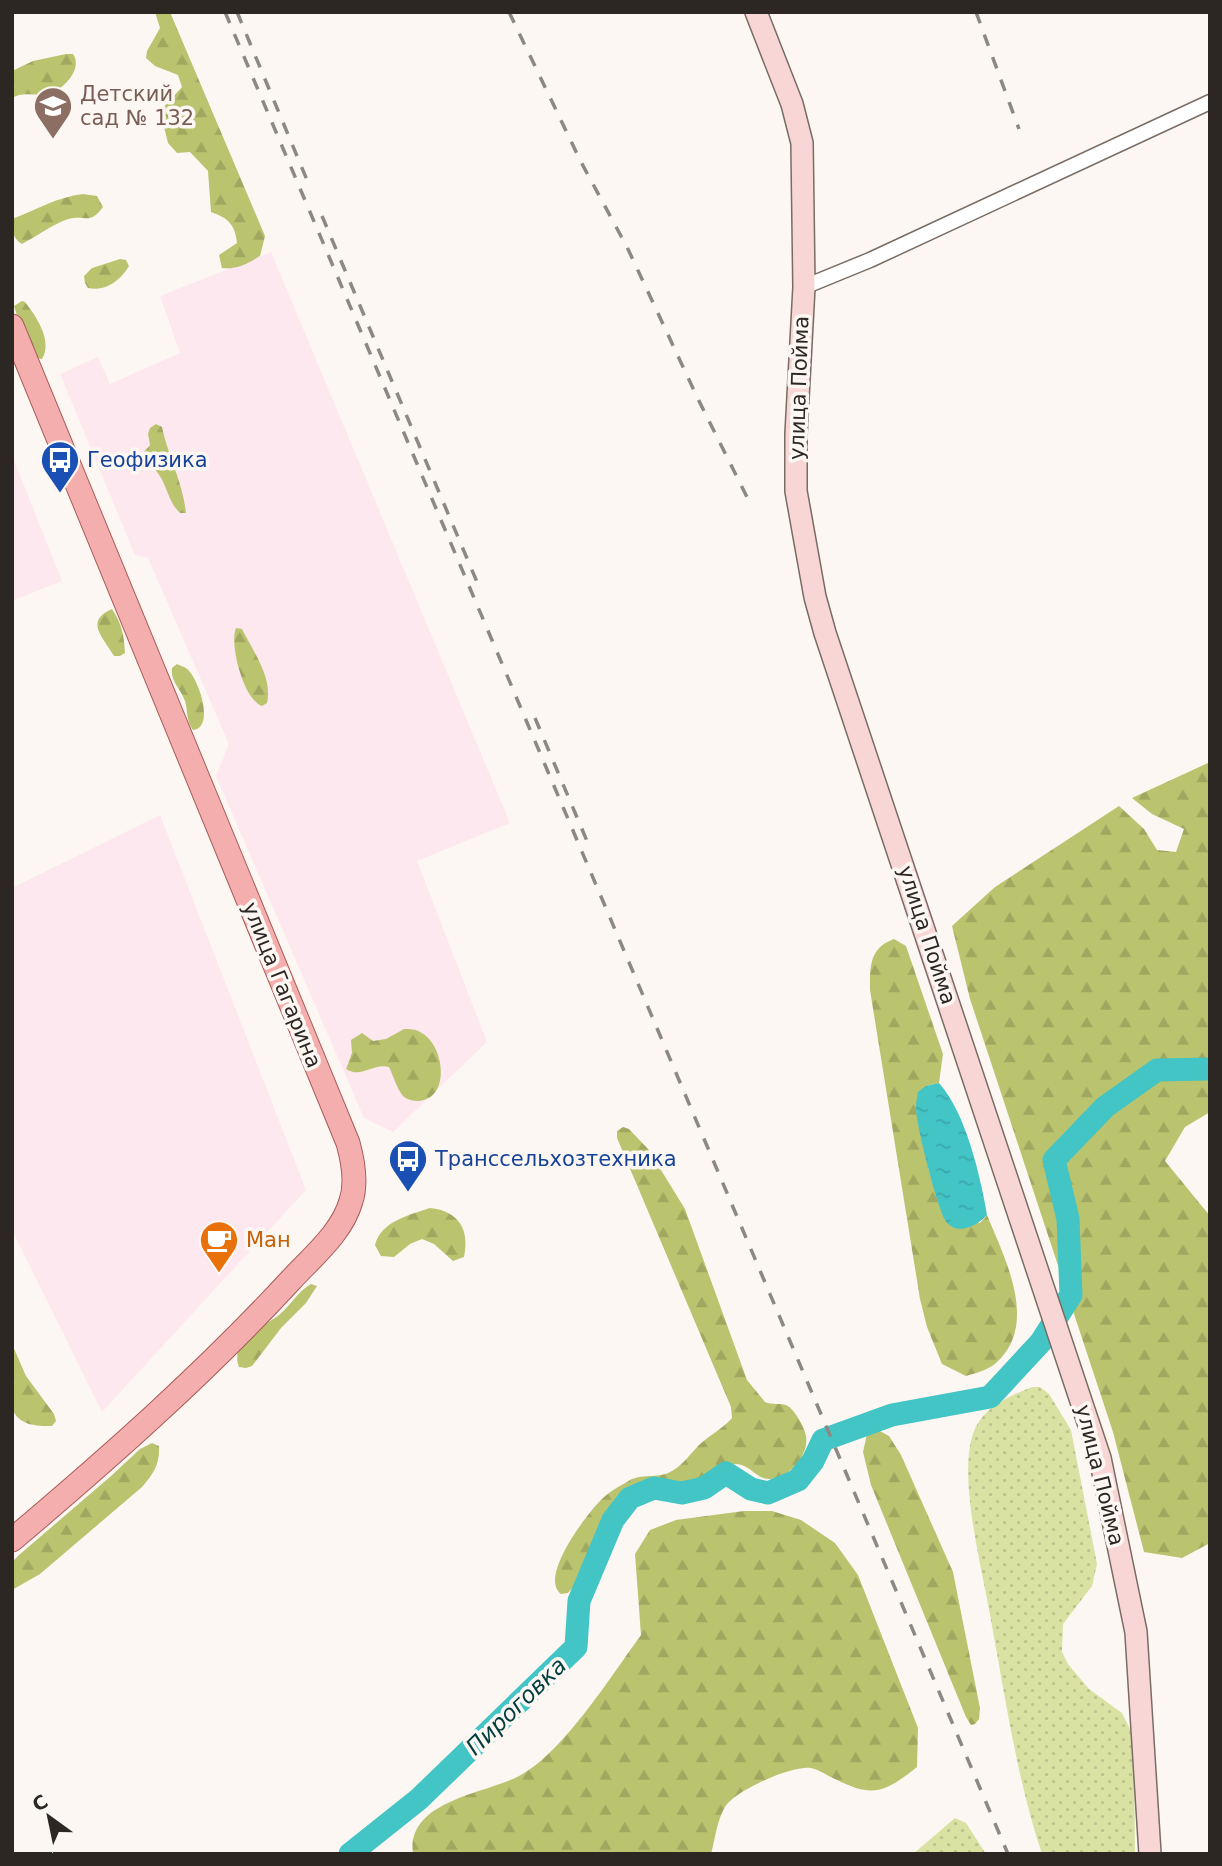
<svg xmlns="http://www.w3.org/2000/svg" width="1222" height="1866" viewBox="0 0 1222 1866" font-family="'DejaVu Sans',sans-serif">
<style>
.commercial{fill:#fde8ef}
.grass{fill:url(#grass-dots)}
.forest{fill:url(#forest-firs)}
.water{fill:url(#water-ripples)}
.lines{fill:none;stroke-linecap:round;stroke-linejoin:round}
.river{stroke:#43c4c5;stroke-width:23}
.minor-casing{stroke:#796c64;stroke-width:17}
.secondary-casing{stroke:#796c64;stroke-width:24}
.primary-casing{stroke:#a95c59;stroke-width:25}
.minor{stroke:#fff;stroke-width:14}
.secondary{stroke:#f9d6d6;stroke-width:21}
.primary{stroke:#f4aead;stroke-width:23}
.rail{stroke:#8e8885;stroke-width:3.5;stroke-dasharray:12 12;stroke-linecap:butt}
.labels{text-anchor:middle;dominant-baseline:central;stroke-width:7;stroke-linejoin:round;paint-order:stroke}
.education-label{font-size:21px;fill:#785e54;stroke:#fdf7f3;text-anchor:start}
.street-label{font-size:21px;fill:#2d2724;stroke:#fdf7f3}
.transit-label{font-size:21px;fill:#164399;stroke:#fdf7f3;text-anchor:start}
.food-label{font-size:21px;fill:#c56008;stroke:#fdf7f3;text-anchor:start}
.water-label{font-size:23px;font-style:italic;fill:#003e3e;stroke:#fdf7f3}
</style>
<defs>
<pattern id="grass-dots" width="8" height="8" patternUnits="userSpaceOnUse" patternTransform="scale(1.75)"><rect width="8" height="8" fill="#d9e2a3"/><path d="M2 2h.1M6 6h.1" fill="none" stroke="#bbc28c" stroke-width="1.8" stroke-linecap="round"/></pattern>
<pattern id="forest-firs" width="22" height="20" patternUnits="userSpaceOnUse" patternTransform="scale(1.75)"><rect width="22" height="20" fill="#bac46f"/><path d="M5 1l3.5 6h-7zM16 11l3.5 6h-7z" fill="#a0a860"/></pattern>
<pattern id="water-ripples" width="26" height="14" patternUnits="userSpaceOnUse" patternTransform="scale(1.75)"><rect width="26" height="14" fill="#43c4c5"/><path d="M2 4q2-2 4 0t4 0M15 11q2-2 4 0t4 0" fill="none" stroke="#3ba8a9"/></pattern>
</defs>
<rect width="100%" height="100%" fill="#fdf7f3"/>
<g class="commercial">
<path d="M271,252L510,823L417,861L487,1042L393,1132L364,1118L216,776L229,744L148,558L135,555L60,374L98,357L110,384L180,353L160,296Z"/>
<path d="M14,460L62,581L12,601V461Z"/>
<path d="M160,815L306,1190L102,1412L12,1230V888Z"/>
</g>
<g class="grass">
<path d="M1032,1387H1040L1049,1394L1071,1430L1097,1564L1092,1586L1063,1624L1062,1652L1068,1664L1089,1689L1122,1713L1130,1729L1134,1751L1135,1854H1042C1016,1776 1005,1695 990,1615C982,1568 957,1475 974,1431C984,1407 1009,1396 1032,1387Z"/>
<path d="M955,1818L966,1823L986,1854H913Z"/>
</g>
<g class="forest">
<path d="M155,12H170L265,236L260,256C249,263 236,270 222,268L219,255L237,243C235,224 228,218 211,212L208,171L190,152L177,153L168,143L160,111L182,87L178,75L155,66L146,58L147,51L160,28Z"/>
<path d="M66,54H73C83,68 65,88 51,93C39,98 24,90 12,98V71L33,61Z"/>
<path d="M83,194L97,196L103,207C89,226 86,214 68,219C53,224 37,236 22,244C12,238 12,230 12,219C36,210 57,197 83,194Z"/>
<path d="M120,259L126,260L129,266C121,280 105,292 88,288L85,283L84,276L92,268Z"/>
<path d="M22,301L25,302C36,316 53,341 42,359L36,358L26,344L14,306Z"/>
<path d="M156,424L162,427C168,456 183,483 186,513H180C168,502 167,484 157,472C151,465 145,462 143,453L150,445L148,434L150,428Z"/>
<path d="M112,609C122,624 124,635 125,653L120,656H114C103,637 84,621 112,609Z"/>
<path d="M236,628L242,629C253,651 273,678 267,703L262,706C244,700 229,645 236,628Z"/>
<path d="M177,664C179,665 185,667 187,669C198,677 216,728 193,730C186,721 188,711 185,701C181,689 170,681 172,668Z"/>
<path d="M1210,762V1112L1185,1127L1165,1161L1210,1216V1543L1182,1558L1144,1552L1113,1432L970,999L952,926L995,887L1119,806L1144,829L1157,850L1176,852L1184,829L1152,814L1132,798Z"/>
<path d="M894,939L906,946L943,1054L939,1083L926,1086L916,1110L929,1171L946,1221L980,1223L987,1215C1004,1257 1040,1324 996,1363C988,1370 976,1373 966,1376L942,1364L927,1327L920,1299L870,990C870,967 869,948 894,939Z"/>
<path d="M404,1029C410,1029 416,1029 420,1032C444,1043 452,1098 419,1101C414,1101 407,1100 403,1096C397,1089 393,1075 389,1067C372,1063 362,1079 346,1069L352,1053L351,1040L362,1033L373,1041L386,1039Z"/>
<path d="M623,1127L629,1129L648,1149L685,1209L747,1380L765,1402C772,1405 780,1403 786,1405C794,1408 805,1428 806,1436C810,1456 784,1485 763,1478C753,1474 747,1463 734,1464C721,1466 700,1481 685,1485C663,1491 652,1479 628,1494C599,1513 589,1553 575,1585L568,1593L561,1594C538,1577 588,1512 603,1498C610,1491 622,1485 630,1480C644,1473 659,1479 672,1471C684,1464 690,1454 699,1445C710,1435 722,1429 732,1418L731,1407L617,1138V1131Z"/>
<path d="M430,1208C459,1211 470,1230 464,1257L453,1261L434,1244L422,1239L410,1244L394,1257L381,1256L375,1245C381,1221 410,1215 430,1208Z"/>
<path d="M311,1284L317,1286L306,1303L281,1328L252,1366L246,1368L239,1367C229,1341 263,1327 279,1315C291,1305 298,1291 311,1284Z"/>
<path d="M12,1344L26,1376L54,1414L56,1421L52,1426C36,1426 20,1426 12,1409Z"/>
<path d="M876,1429L889,1436L901,1455L953,1572L980,1708L979,1719L975,1724L971,1725L966,1717L871,1485L863,1452L867,1434Z"/>
<path d="M152,1443L159,1446C160,1464 154,1473 142,1487L40,1574L12,1590V1562L19,1555L111,1476L140,1449Z"/>
<path d="M744,1511H772L801,1520L835,1543L858,1575L918,1728L917,1767C884,1793 873,1798 835,1779C828,1776 818,1769 811,1768C792,1765 734,1791 725,1807C717,1820 715,1839 711,1854H413C406,1802 481,1794 515,1778C560,1758 611,1676 641,1635L635,1554L650,1530L676,1520Z"/>
</g>
<path class="water" d="M939,1083C966,1113 980,1175 987,1215C977,1226 956,1237 945,1220C937,1207 916,1125 916,1108C916,1103 917,1097 918,1092L926,1086Z"/>
<g class="lines">
<path class="river" d="M350,1854L419,1799L576,1647L579,1601L613,1520L630,1498L654,1488L682,1493L704,1488L726,1473L751,1489L768,1493L798,1480L813,1461L823,1440L892,1415L990,1397L1041,1342L1071,1295L1068,1219L1054,1160L1105,1107L1157,1070L1210,1069"/>
<g class="minor-casing">
<path id="minor" d="M804,287L870,260L1210,102"/>
</g>
<g class="secondary-casing">
<path id="secondary" d="M756,12L792,104L802,143L804,287L796,434V491L815,597L825,633L1100,1458L1136,1632L1150,1854"/>
</g>
<g class="primary-casing">
<path id="primary" d="M12,326L348,1143C353,1161 357,1183 351,1201C342,1233 312,1257 290,1281C204,1374 109,1458 12,1540"/>
</g>
<use href="#minor" class="minor"/>
<use href="#secondary" class="secondary"/>
<use href="#primary" class="primary"/>
<g class="rail">
<path d="M225,12L1008,1854"/>
<path d="M237,12L307,180"/>
<path d="M509,12L581,162L627,247L698,399L751,505"/>
<path d="M976,12L1019,129"/>
<path d="M322,216L480,589"/>
<path d="M535,718L587,841"/>
</g>
</g>
<defs>
<g id="school-pin" transform="scale(2.0125)"><path d="M0 17L-7.5 6A9.5 9.5 0 1 1 7.5 6Z" fill="#8d6e63" stroke="#fdf7f3"/><path d="M0-5L7-2L0 1L-7-2ZM-4 1L0 2.5L4 1V4Q0 6-4 4Z" fill="#fff"/></g>
<g id="bus-pin" transform="scale(2.0125)"><path d="M0 17L-7.5 6A9.5 9.5 0 1 1 7.5 6Z" fill="#1a4fb4" stroke="#fdf7f3"/><path d="M-5-6H5V4H4V6H2V4H-2V6H-4V4H-5ZM-3.5-4V0h7V-4ZM-3.5 1.2v1.5H-2V1.2ZM2 1.2v1.5H3.5V1.2Z" fill="#fff"/></g>
<g id="cafe-pin" transform="scale(2.0125)"><path d="M0 17L-7.5 6A9.5 9.5 0 1 1 7.5 6Z" fill="#e8710a" stroke="#fdf7f3"/><path d="M-5.5-4.5H6V0H3Q3 3.5 0 3.5H-2.5Q-5.5 3.5-5.5 0ZM3-3.2v2h1.7v-2ZM-6 4.5H4V6H-6Z" fill="#fff"/></g>
</defs>
<g fill-rule="evenodd">
<use href="#school-pin" x="53" y="106"/>
<use href="#bus-pin" x="60" y="460"/>
<use href="#bus-pin" x="408" y="1159"/>
<use href="#cafe-pin" x="219" y="1240"/>
</g>
<g class="labels">
<g class="education-label">
<text x="80" y="94">Детский<tspan x="80" dy="24">сад № 132</tspan></text>
</g>
<g class="street-label">
<text transform="translate(799 388) rotate(-88)">улица Пойма</text>
<text transform="translate(927 935) rotate(72)">улица Пойма</text>
<text transform="translate(282 985) rotate(68)">улица Гагарина</text>
<text transform="translate(1100 1475) rotate(76)">улица Пойма</text>
</g>
<g class="transit-label">
<text x="87" y="460">Геофизика</text>
<text x="435" y="1159">Транссельхозтехника</text>
</g>
<g class="food-label">
<text x="246" y="1240">Ман</text>
</g>
<g class="water-label">
<text transform="translate(516 1706) rotate(-44)">Пироговка</text>
</g>
</g>
<rect width="1222" height="1866" fill="none" stroke="#2d2724" stroke-width="28"/>
<g transform="translate(49 1817) rotate(327)" stroke="#fdf7f3" stroke-width="5" paint-order="stroke">
<path d="M0-5L12 26L0 18L-12 26Z" fill="#2d2724"/>
<text y="-10" font-size="19" font-weight="bold" text-anchor="middle" fill="#2d2724">С</text>
</g>
</svg>
